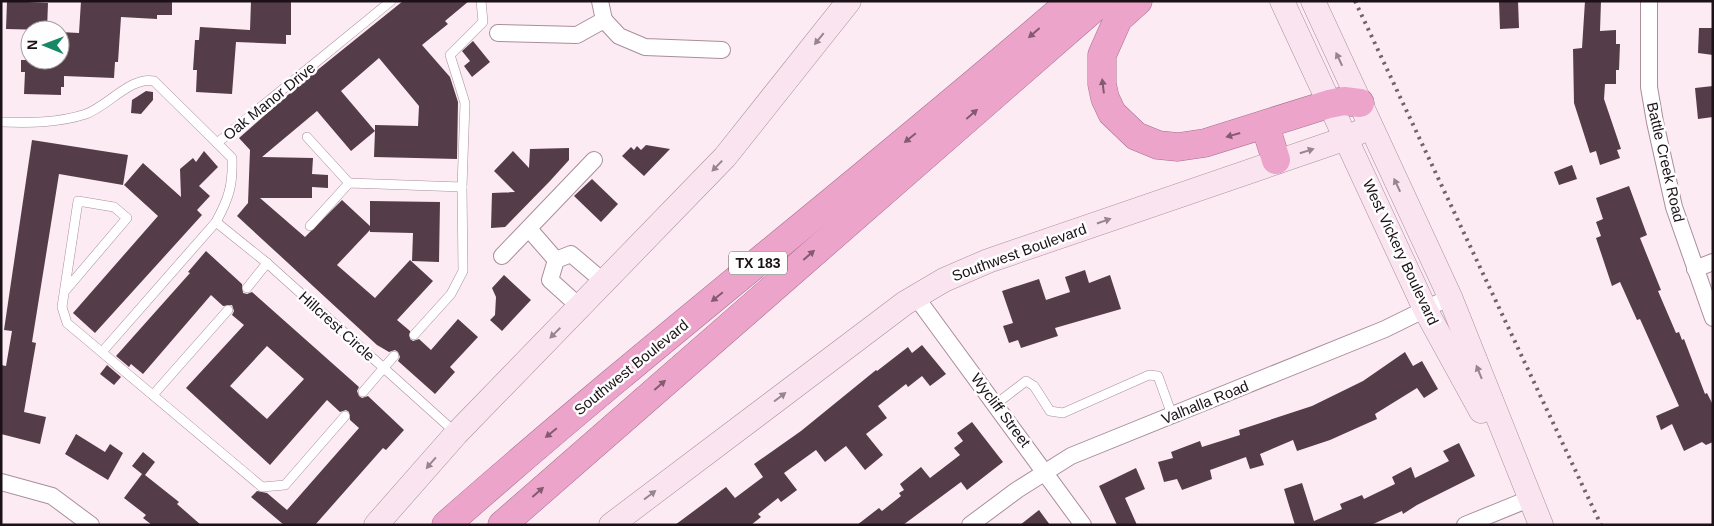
<svg xmlns="http://www.w3.org/2000/svg" width="1714" height="526" viewBox="0 0 1714 526" font-family="Arial,sans-serif">
<style>
.building{fill:#543d49;fill-rule:evenodd}
.lines{fill:none;stroke-linecap:round;stroke-linejoin:round}
.lane-casing{stroke:#a98e9b;stroke-width:10}
.street-casing{stroke:#a98e9b;stroke-width:18}
.secondary-casing{stroke:#a98e9b;stroke-width:25}
.highway-casing{stroke:#a4718c;stroke-width:29}
.lane{stroke:#fff;stroke-width:9}
.street{stroke:#fff;stroke-width:16}
.secondary{stroke:#fae4ef;stroke-width:24}
.highway{stroke:#eda4cb;stroke-width:28}
.rail{stroke:#706369;stroke-width:4;stroke-dasharray:2.5 5;stroke-linecap:butt}
.oneway{fill:#845a70}
.oneway2{fill:#96858d}
.labels{text-anchor:middle;dominant-baseline:central;stroke-width:5;stroke-linejoin:round;paint-order:stroke}
.shield{fill:#fefefe;stroke:#5f585c;stroke-width:1}
.shield-label{font-size:14px;font-weight:bold;fill:#1b1116}
.street-label{font-size:15px;fill:#1b1116;stroke:#fefefe}
</style>
<rect width="100%" height="100%" fill="#fdebf4"/>
<g class="building">
<path d="M7,1L48,3L47,30L6,29Z"/>
<path d="M81,1H172V15H157V19L121,17L118,62H115L114,78L64,76V87H61V95L24,94L25,72H21V60H60V32L79,33Z"/>
<path d="M251,1H291V35H286V44L236,42L232,94L196,92L197,70H193L195,40H199L200,27L250,30Z"/>
<path d="M403,1H469L445,21L448,24L422,45L450,77L458,102L457,159L374,157L375,131L351,151L317,111L262,157L313,158L312,174L328,175V188L312,187V198H260L305,237L342,200L370,226V201L440,202L439,262L412,261L413,233L370,232V230L337,265L375,298L410,260L433,281L397,320L410,331V339L413,341L419,339L431,350L458,319L478,337L450,367L455,372L435,394L398,361L400,357L398,352L395,350L389,352L377,345L237,216L248,203L250,150L239,138L305,80ZM379,58L419,106L418,126L375,125V131L341,91Z"/>
<path d="M1499,1H1518L1519,28L1500,29Z"/>
<path d="M1585,1H1601L1600,31L1616,30V44H1620L1619,70H1616V84H1605L1604,99L1621,149L1617,150L1620,158L1600,165L1596,151L1590,153L1574,103L1573,49L1582,48Z"/>
<path d="M1699,28H1713V55L1698,53Z"/>
<path d="M473,41L490,62L472,77L464,66L470,61L462,51Z"/>
<path d="M1713,86V117L1698,119L1695,88Z"/>
<path d="M146,91L153,92V100L141,114L131,113L132,100Z"/>
<path d="M32,140L128,155L123,185L59,174L32,342L36,343L24,412L46,417L40,444L1,434V365L6,366L12,331L4,330Z"/>
<path d="M646,145L670,149L644,176L622,156L631,147L634,150L637,146L641,150Z"/>
<path d="M569,148V160L550,181L505,227L491,228L492,193L515,192L494,171L513,151L529,168L530,149Z"/>
<path d="M204,151L218,167L199,186L210,196L197,210L202,215L95,333L73,313L158,216L124,185L143,163L181,197L180,169L193,158L196,162Z"/>
<path d="M1572,165L1577,179L1559,185L1554,172Z"/>
<path d="M592,179L618,204L601,222L574,196Z"/>
<path d="M1629,186L1647,235L1640,238L1661,290L1658,291L1676,333L1679,332L1682,340L1684,339L1705,394L1707,393L1713,405V442L1706,445L1702,442L1684,451L1672,424L1661,430L1656,416L1679,406L1640,319L1637,320L1620,282L1612,286L1596,238L1601,236L1596,222L1603,219L1596,198Z"/>
<path d="M206,251L242,284L243,293L247,294L252,292L261,300L359,387L357,391L359,396L362,398L368,396L404,430L386,450L383,448L315,525H284L251,497L257,491L267,493L287,510L359,428L350,420L349,412L346,410L340,412L327,400L270,465L186,388L244,325L232,315L234,311L232,305L223,306L211,295L143,374L131,364L129,367L116,356L190,273L188,272ZM267,346L304,379L267,419L230,386Z"/>
<path d="M1085,270L1089,283L1110,275L1121,309L1055,328L1058,336L1021,348L1018,340L1009,343L1003,326L1013,323L1002,291L1039,279L1046,300L1070,292L1065,277Z"/>
<path d="M504,275L531,300L502,331L490,320L495,315L496,297L492,288Z"/>
<path d="M922,345L946,374L930,386L922,376L908,387L906,384L878,406L887,418L866,434L883,455L865,470L846,446L825,462L816,450L784,473L797,490L781,502L778,498L758,514L761,517L751,525H675L726,487L735,498L763,477L754,464L801,431L876,370L877,371L908,347L912,353Z"/>
<path d="M1405,352L1413,366L1422,361L1438,389L1424,398L1417,388L1375,414L1377,419L1330,440L1297,451L1293,440L1260,454L1264,465L1250,469L1246,457L1210,470L1212,479L1182,490L1177,479L1164,482L1158,462L1173,458L1171,452L1200,441L1202,447L1240,435L1239,430L1312,406L1363,381Z"/>
<path d="M107,365L121,377L114,385L100,374Z"/>
<path d="M972,422L1003,462L967,490L961,482L903,525H857L879,508L882,511L901,496L899,493L904,490L900,484L921,467L930,478L960,455L954,448L963,441L957,433Z"/>
<path d="M76,434L105,452L110,444L123,453L108,480L65,454Z"/>
<path d="M1459,443L1475,476L1417,505L1403,514L1402,511L1371,525H1295L1284,489L1302,483L1314,521L1342,509L1340,504L1362,495L1364,499L1395,484L1392,477L1411,467L1415,478L1449,461L1443,451Z"/>
<path d="M143,452L155,462L145,475L179,502L177,504L201,525H152L143,518L146,515L124,498L142,474L132,466Z"/>
<path d="M1136,468L1145,489L1125,498L1137,525H1117L1099,486Z"/>
<path d="M1039,510L1050,525H1020Z"/>
</g>
<g class="lines">
<g class="lane-casing">
<g id="lane">
<path d="M1,122C30,123 58,123 86,114C108,106 131,76 154,81L217,143L391,1"/>
<path d="M307,137L349,183"/>
<path d="M216,222L267,263L456,433"/>
<path d="M310,226L349,183L462,187L465,103L450,55L483,22L481,1"/>
<path d="M247,288L267,263"/>
<path d="M64,292L127,218L114,207L78,201L62,307L67,323L262,487L285,485L345,416"/>
<path d="M414,335L451,294L463,271L462,187"/>
<path d="M102,352L216,222C229,198 233,185 232,158L217,143"/>
<path d="M363,392L394,356"/>
<path d="M153,395L228,310"/>
<path d="M996,404L1026,381L1034,386L1050,411L1063,413L1149,375L1158,376L1172,415"/>
</g>
</g>
<g class="street-casing">
<g id="street">
<path d="M600,1L604,20"/>
<path d="M1649,1V87L1655,122L1674,207L1713,318"/>
<path d="M604,20L619,36L645,47L722,50"/>
<path d="M498,33L577,35L604,20"/>
<path d="M529,229L556,260"/>
<path d="M502,256L594,160"/>
<path d="M1695,269L1713,262"/>
<path d="M916,297L1083,525"/>
<path d="M580,307L550,280L556,260L571,254L604,282"/>
<path d="M1,482L52,496L91,525"/>
<path d="M970,525L1017,490L1071,456L1385,329L1450,297"/>
<path d="M1465,525L1529,499"/>
</g>
</g>
<g class="secondary-casing">
<g id="secondary">
<path d="M1282,1L1425,309L1481,411"/>
<path d="M1313,1L1450,297L1541,525"/>
<path d="M376,525L456,434L725,157L849,1"/>
<path d="M611,525L905,303L944,280L988,261L1347,138L1370,127"/>
</g>
</g>
<g class="highway-casing">
<g id="highway">
<path d="M1138,1L1118,19L1102,55V84L1105,98L1112,113L1136,136L1158,145L1178,147L1205,143L1329,104L1344,101L1360,103"/>
<path d="M1265,125L1276,160"/>
<path d="M446,525C650,345 865,179 1071,1"/>
<path d="M502,525L1102,1"/>
</g>
</g>
<use href="#lane" class="lane"/>
<use href="#street" class="street"/>
<use href="#secondary" class="secondary"/>
<use href="#highway" class="highway"/>
<path class="rail" d="M1355,1L1601,525"/>
</g>
<defs><path id="oneway-solid" d="M-6-.8H1V-3.2L6.5 0L1 3.2V.8H-6Z" transform="scale(1.25)"/></defs>
<g class="oneway">
<use href="#oneway-solid" transform="translate(1034 33) rotate(139)"/>
<use href="#oneway-solid" transform="translate(1103 86) rotate(-97)"/>
<use href="#oneway-solid" transform="translate(972 114) rotate(-41)"/>
<use href="#oneway-solid" transform="translate(1233 135) rotate(164)"/>
<use href="#oneway-solid" transform="translate(910 138) rotate(141)"/>
<use href="#oneway-solid" transform="translate(809 255) rotate(-41)"/>
<use href="#oneway-solid" transform="translate(717 297) rotate(141)"/>
<use href="#oneway-solid" transform="translate(660 385) rotate(-41)"/>
<use href="#oneway-solid" transform="translate(551 433) rotate(141)"/>
<use href="#oneway-solid" transform="translate(538 492) rotate(-41)"/>
</g>
<g class="oneway2">
<use href="#oneway-solid" transform="translate(819 39) rotate(129)"/>
<use href="#oneway-solid" transform="translate(1339 59) rotate(-115)"/>
<use href="#oneway-solid" transform="translate(1307 151) rotate(-18)"/>
<use href="#oneway-solid" transform="translate(717 166) rotate(134)"/>
<use href="#oneway-solid" transform="translate(1397 185) rotate(-115)"/>
<use href="#oneway-solid" transform="translate(1104 221) rotate(-19)"/>
<use href="#oneway-solid" transform="translate(555 333) rotate(135)"/>
<use href="#oneway-solid" transform="translate(1479 372) rotate(-112)"/>
<use href="#oneway-solid" transform="translate(780 397) rotate(-37)"/>
<use href="#oneway-solid" transform="translate(431 463) rotate(131)"/>
<use href="#oneway-solid" transform="translate(650 495) rotate(-37)"/>
</g>
<g class="labels">
<rect class="shield" x="729" y="251.5" width="58" height="23" rx="4"/>
<g class="shield-label">
<text x="758" y="263">TX 183</text>
</g>
<g class="street-label">
<text transform="translate(269 101) rotate(-39)">Oak Manor Drive</text>
<text transform="translate(1666 162) rotate(77)">Battle Creek Road</text>
<text transform="translate(1019 252) rotate(-20)">Southwest Boulevard</text>
<text transform="translate(1401 252) rotate(65)">West Vickery Boulevard</text>
<text transform="translate(337 326) rotate(42)">Hillcrest Circle</text>
<text transform="translate(631 367) rotate(-39)">Southwest Boulevard</text>
<text transform="translate(1205 402) rotate(-22)">Valhalla Road</text>
<text transform="translate(1001 410) rotate(53)">Wycliff Street</text>
</g>
</g>
<rect width="1714" height="526" fill="none" stroke="#1b1116" stroke-width="5"/>
<g transform="translate(45 45) rotate(271)"><circle r="24" fill="#fefefe" stroke="#a39fa1"/>
<path d="M0-4L9 19L0 12L-9 19Z" fill="#178765"/>
<text y="-8" font-size="14" font-weight="bold" text-anchor="middle" fill="#1b1116">N</text>
</g>
</svg>
